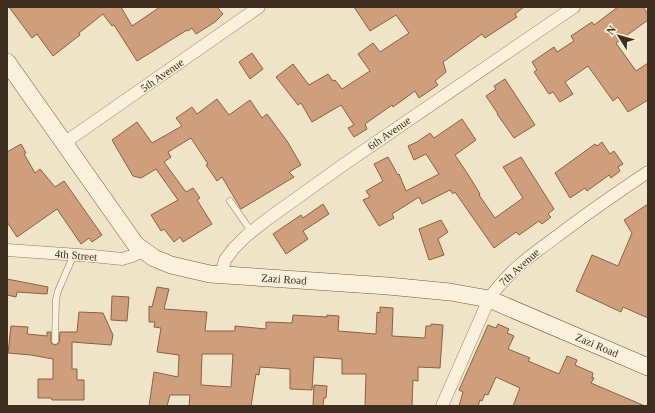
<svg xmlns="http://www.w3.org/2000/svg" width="655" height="413" viewBox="0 0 655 413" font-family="Georgia,serif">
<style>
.building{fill:#cf9f7d;stroke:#8d5f41;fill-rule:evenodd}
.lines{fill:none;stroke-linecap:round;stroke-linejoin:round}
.lane-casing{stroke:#8d765c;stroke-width:7}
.street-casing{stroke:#8d765c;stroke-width:13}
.secondary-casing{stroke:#6f573f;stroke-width:18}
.lane{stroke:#faf1dc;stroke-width:6}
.street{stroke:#faf1dc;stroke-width:12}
.secondary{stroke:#faf1dc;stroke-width:17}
.labels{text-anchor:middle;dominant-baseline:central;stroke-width:3;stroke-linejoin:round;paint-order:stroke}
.street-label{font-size:11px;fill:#3d2e20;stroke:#f7eed8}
</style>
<rect width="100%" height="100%" fill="#f0e4c8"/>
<g class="building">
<path d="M9,7H121L132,26L160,7H217L223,14L215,22L196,34L192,28L188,31L187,30L137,61L114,25L112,26L103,14L79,33L80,35L53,56L37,34L32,38Z"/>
<path d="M354,7H524L515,14L517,17L485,38L482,34L443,62L446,72L435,81L438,85L419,98L415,91L393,107L392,105L365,124L367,129L354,137L348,128L354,125L341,105L312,122L301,103L298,105L276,77L293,64L309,85L328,74L333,81L335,80L342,89L370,71L358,54L373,43L380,52L409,33L396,15L370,31Z"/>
<path d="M618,7H643L648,14V20L616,43L636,71L648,63V100L628,112L618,97L613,101L588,66L565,82L573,94L560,102L553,92L549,94L534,72L537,70L532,62L554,47L557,52L574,41L571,36L592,22L594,25Z"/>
<path d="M252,53L263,69L250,79L239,62Z"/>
<path d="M505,79L535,125L514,138L497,114H498L486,96L496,89L494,86Z"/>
<path d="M217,99L229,115L250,100L262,118L267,114L287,141L301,165L289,172L294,177L241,209L222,177L217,181L206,165L208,164L191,138L168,152L171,157L164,162L186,192L193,188L200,198L197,200L212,224L183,242L180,237L174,242L164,229L161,231L151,215L178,200L156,169L141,178L133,176L112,140L137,122L152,143L182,126L176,118L192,107L197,114Z"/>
<path d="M462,119L476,140L455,155L469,176L480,194L479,195L495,218L523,198L503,167L521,157L554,209L548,214L551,217L542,224L539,221L519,235L516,232L494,248L455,192L453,194L450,190L422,204L419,197L392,214L394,218L379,226L363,200L370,197L366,191L383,181L374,164L388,157L398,175L399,174L406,191L439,174L426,154L414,160L408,146L417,142L430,133L434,138Z"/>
<path d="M602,142L610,154L614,151L623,164L618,167L620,171L611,178L609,175L587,191L585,188L570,198L555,173L595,144L597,146Z"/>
<path d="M21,144L26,153L24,154L35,173L40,169L55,187L64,181L102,235L92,242L89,238L81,244L57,209L17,237L7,222V152Z"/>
<path d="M323,204L329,214L303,231L308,239L286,254L273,234L301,215L303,218Z"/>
<path d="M648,204V318L623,307L621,312L576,291L592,255L618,266L632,233L624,220Z"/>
<path d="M441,220L448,232L438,239L444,255L429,260L419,229Z"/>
<path d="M7,279L48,287L47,294L17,292L16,297L7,295Z"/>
<path d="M157,287L169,289L164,309L207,312L205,331H235V326L266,329V322L292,323L293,315L327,317V315L339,316L338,331L376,334L377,312L380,313V307L393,308L392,336L425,338L426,326H431V324L443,325L440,368L418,367V381L413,380L412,406H365L366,374H342V359L314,357L312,390L290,389V369L260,367L259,375L256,374L251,406H189L190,395H170L167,406H149L154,372L178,377L179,355L157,352L161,328L154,327L155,322H149V306L152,307ZM202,354H233L231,387L201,385Z"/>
<path d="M112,296L129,297L127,321L111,320Z"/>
<path d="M79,312L103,313L113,335L111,345L72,342V369H77V380H84V400H52L51,398H38V379H53V359L31,355L8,353L11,326L28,327L27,334L47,336V332H51V343L55,345L59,343L60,332H77Z"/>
<path d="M498,324L509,329L507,333L514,336L508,349L530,358L528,361L559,374L567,356L577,360L575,365L593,373L592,378H594L591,383L645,406H513L520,388L496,377L488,395L485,394L482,401L480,400L478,406H459L463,392L459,390L488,325L496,328Z"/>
<path d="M314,385L327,386L326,398H324L323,406H313Z"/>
</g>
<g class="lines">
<g class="lane-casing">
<g id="lane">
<path d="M230,201L251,231"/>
<path d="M55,341L56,299L58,291L74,254"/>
</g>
</g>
<g class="street-casing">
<g id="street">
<path d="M64,143L259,7"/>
<path d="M7,250L93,256L122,259L132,256L143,251"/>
<path d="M221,275L225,260L234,248L246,236L269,218L343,165L574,7"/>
<path d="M442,406L489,299C508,271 534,253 560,234C589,212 618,192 648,172"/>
</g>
</g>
<g class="secondary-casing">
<path id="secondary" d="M7,62L136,245L154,258L171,265L210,274L388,286L450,292L489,299L648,367"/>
</g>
<use href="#lane" class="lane"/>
<use href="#street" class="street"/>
<use href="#secondary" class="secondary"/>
</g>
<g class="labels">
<g class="street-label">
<text transform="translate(162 75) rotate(-35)">5th Avenue</text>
<text transform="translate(389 133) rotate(-35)">6th Avenue</text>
<text transform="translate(76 255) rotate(5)">4th Street</text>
<text transform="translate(519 267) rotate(-42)">7th Avenue</text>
<text transform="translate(284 279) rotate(4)">Zazi Road</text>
<text transform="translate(597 345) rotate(23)">Zazi Road</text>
</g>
</g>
<rect width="655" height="413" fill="none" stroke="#3d2e20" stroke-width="16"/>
<g transform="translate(619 36) rotate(307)" stroke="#f7eed8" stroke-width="3" paint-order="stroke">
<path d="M0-3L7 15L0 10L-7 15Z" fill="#3d2e20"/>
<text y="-6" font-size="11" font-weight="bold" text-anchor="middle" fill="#3d2e20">N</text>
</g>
</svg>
